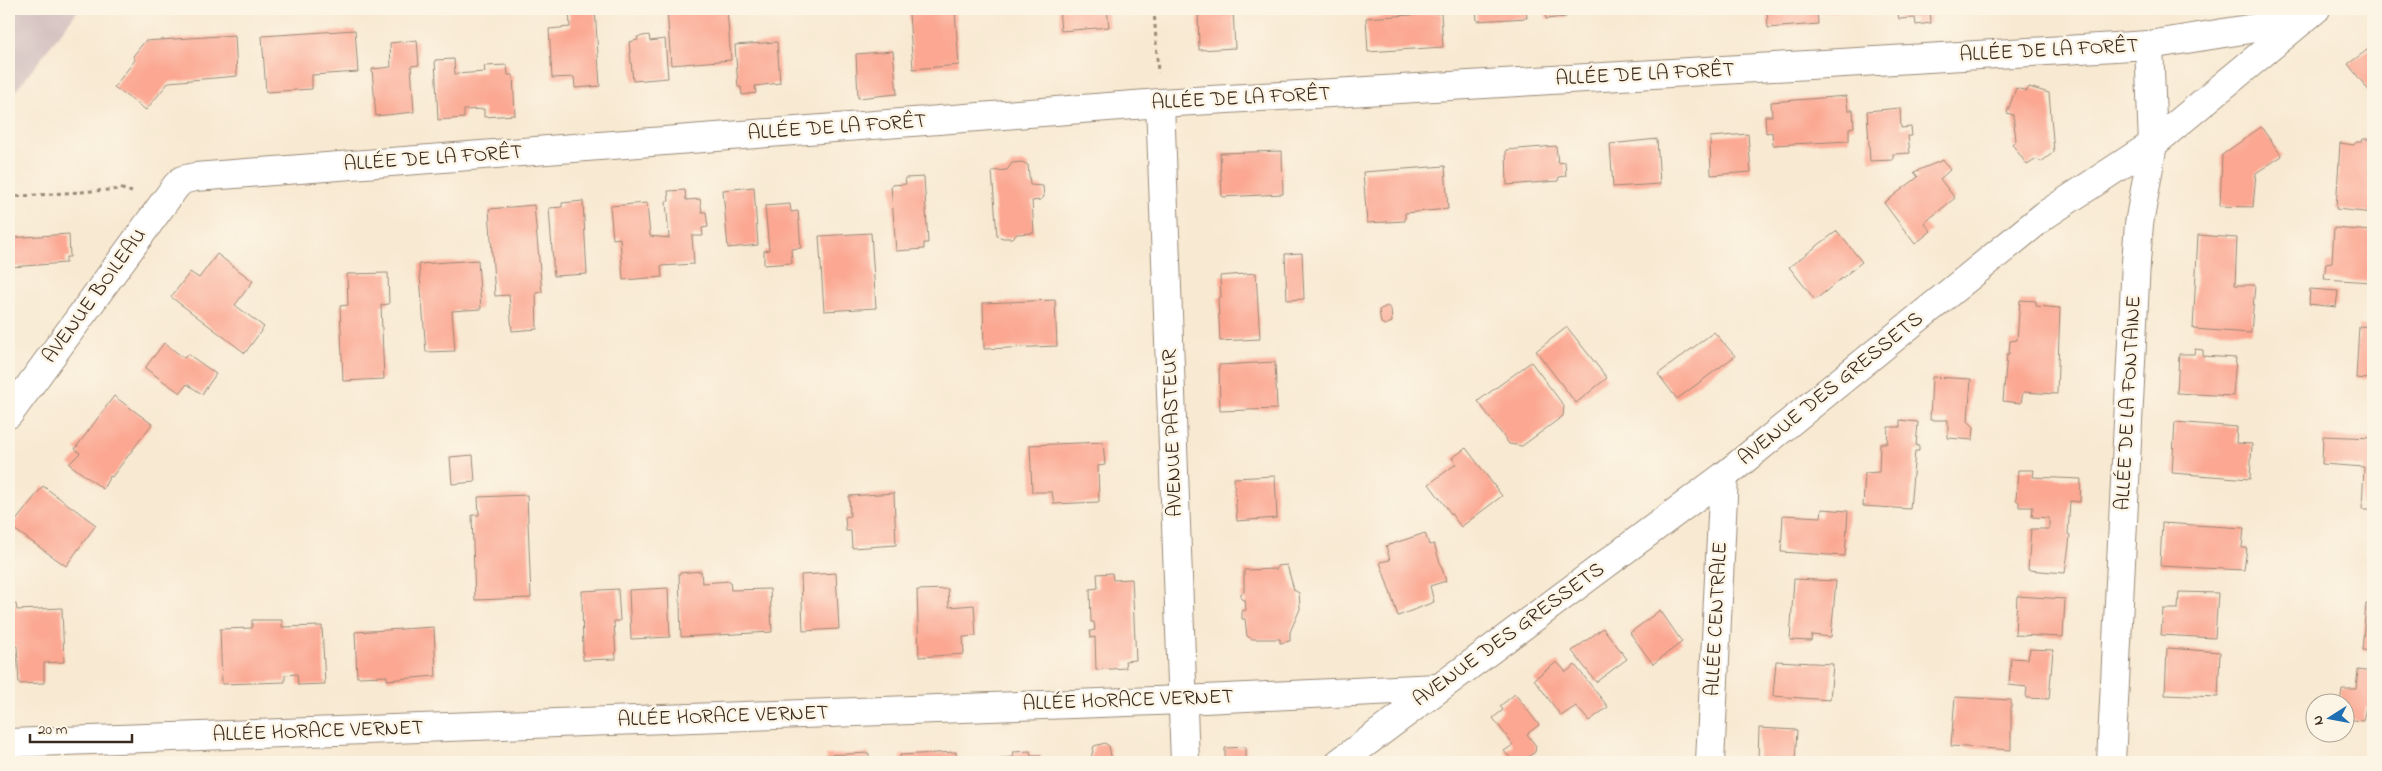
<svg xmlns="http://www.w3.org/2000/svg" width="2382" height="771" viewBox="0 0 2382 771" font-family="'Indie Flower',sans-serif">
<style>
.industrial{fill:#d2bfbf}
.building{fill:#fba792}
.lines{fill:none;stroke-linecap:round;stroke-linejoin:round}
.minor-casing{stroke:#9a8a78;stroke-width:30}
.path{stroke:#9a8a78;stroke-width:3;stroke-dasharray:4 4;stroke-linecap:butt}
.minor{stroke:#fff;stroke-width:28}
.rail-casing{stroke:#3b2a1e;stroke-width:5.5}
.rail{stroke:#fcf5e5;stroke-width:4;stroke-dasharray:11;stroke-linecap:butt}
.labels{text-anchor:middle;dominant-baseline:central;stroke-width:5;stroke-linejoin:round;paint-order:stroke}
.street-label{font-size:21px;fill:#3b2a1e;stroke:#fcf5e5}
</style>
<rect width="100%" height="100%" fill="#fcf5e5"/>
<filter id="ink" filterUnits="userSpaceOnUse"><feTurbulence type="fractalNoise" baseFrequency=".02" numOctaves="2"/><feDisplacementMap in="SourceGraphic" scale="10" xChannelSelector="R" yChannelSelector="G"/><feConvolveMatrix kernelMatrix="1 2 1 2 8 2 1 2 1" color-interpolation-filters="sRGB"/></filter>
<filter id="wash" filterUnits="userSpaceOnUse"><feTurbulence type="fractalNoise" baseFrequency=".0096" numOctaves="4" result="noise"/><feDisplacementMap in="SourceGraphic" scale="20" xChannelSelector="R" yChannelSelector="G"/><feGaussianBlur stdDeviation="1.12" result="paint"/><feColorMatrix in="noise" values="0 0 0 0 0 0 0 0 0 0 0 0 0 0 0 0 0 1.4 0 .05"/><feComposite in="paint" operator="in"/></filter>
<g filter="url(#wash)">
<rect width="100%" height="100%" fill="#f8e9d2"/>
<path class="industrial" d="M9,9H79L9,100Z"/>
<g id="blocks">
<g class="building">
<path d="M569,9H595L600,86L575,88L574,77L552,78L549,29L570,27Z"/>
<path d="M667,9H727L731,60L671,65Z"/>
<path d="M1059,9H1107L1109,27L1061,31Z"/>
<path d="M1198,9H1233L1235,48L1199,50Z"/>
<path d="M1476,9H1526L1527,18L1477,21Z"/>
<path d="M1545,9H1600V10L1566,13V17L1546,19Z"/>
<path d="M1706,9H1739V10L1706,12Z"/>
<path d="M1767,9H1817L1818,24L1768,28Z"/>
<path d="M1825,9H1841L1840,11L1824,12Z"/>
<path d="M1897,9H1930L1931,23L1916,25L1915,18L1899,19Z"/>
<path d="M955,11L959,65L913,69L909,14Z"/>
<path d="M1441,13L1443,47L1368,52L1366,18Z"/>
<path d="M355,30L358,72L312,75V89L266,92L262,36Z"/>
<path d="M235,35L237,76L169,82L146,110L114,87L135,60L133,56L145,41Z"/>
<path d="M649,35L650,41L665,39L668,78L633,81L629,42L638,40L637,37Z"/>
<path d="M417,40L419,65L411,66L414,112L376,116L372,69L391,67L390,43Z"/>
<path d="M777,42L780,83L755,86L756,93L742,95L741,87H738L735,45Z"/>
<path d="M2373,42V90L2370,92L2348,64L2370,48L2368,46Z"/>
<path d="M893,51L897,94L858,98L856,54Z"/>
<path d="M454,59L455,74L485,72L484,66L507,65L508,75H513L515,115L484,117V109L464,110V118L438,120L435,60Z"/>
<path d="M2029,87L2049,93L2054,152L2041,162L2037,159L2027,165L2012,144L2016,140L2013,115L2007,113L2016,88L2027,91Z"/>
<path d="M1846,96L1848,110H1853L1854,127L1849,128V141L1773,145L1772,132L1766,133L1765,116H1772L1771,102Z"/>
<path d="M1900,108L1901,128L1911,127L1912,136H1908L1910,153L1893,154V160L1870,161L1867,111Z"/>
<path d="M2261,127L2282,156L2256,173L2253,207L2220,206L2222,155Z"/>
<path d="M1748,134L1751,172L1711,175L1710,137Z"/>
<path d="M1657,139L1660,184L1613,187L1610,144Z"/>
<path d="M2363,139H2373V213L2336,209L2340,143L2354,145L2356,142H2362Z"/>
<path d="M1556,146L1558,163L1565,162L1566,176L1559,177L1558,181L1507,185L1506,150Z"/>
<path d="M1282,151L1283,194L1222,197L1220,153Z"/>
<path d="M1943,160L1950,170L1940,179L1955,198L1924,223L1931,231L1915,244L1884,203L1918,177L1914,172Z"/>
<path d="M1022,162L1028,165L1030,185L1043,186L1044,197L1041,200L1032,201L1034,233L1017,234L1013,238H1003L997,236L992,171L1007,170L1012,163Z"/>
<path d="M1445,166L1448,209L1405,213V221L1367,223L1363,172Z"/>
<path d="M924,177L928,243H924V249L896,251L891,185L906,184L905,178Z"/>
<path d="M754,187L758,245L728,248L723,190Z"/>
<path d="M685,190L686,200L700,199L702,212H706L708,227L702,228L703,236H692L694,264L661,266L662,277L623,280L620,238L613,239L610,206L647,203L650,236L669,238L666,201H669L668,191Z"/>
<path d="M583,201L587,274L554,276L549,208L562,207V203Z"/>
<path d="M790,204L791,212L798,211L801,248L791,249L792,263L764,265V251L769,250L765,206Z"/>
<path d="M534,205L542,292L536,293L537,329L512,331L509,295L495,296L489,209Z"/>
<path d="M2334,228L2373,231L2371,282L2324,279L2326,263L2332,262Z"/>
<path d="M1837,231L1862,262L1815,300L1789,267Z"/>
<path d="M871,233L876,308L824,311L819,236Z"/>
<path d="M69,234L70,257H66V263L9,267V238Z"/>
<path d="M2198,235L2237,238L2235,285H2255L2251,333L2193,329Z"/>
<path d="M1302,253L1304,299L1287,300L1285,254Z"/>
<path d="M217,254L253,281L235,305L264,327L245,353L171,297L190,272L199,278Z"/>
<path d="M478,260L481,309L452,311L455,351L426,352L419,264Z"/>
<path d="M388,273L389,304L381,305L384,379L343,381L340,306L348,305L347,274Z"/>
<path d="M1256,273L1260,339L1220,341L1218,298L1221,297L1220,276Z"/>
<path d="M2310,289L2338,291L2336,307L2309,304Z"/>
<path d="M1055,300L1057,346L984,349L983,303Z"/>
<path d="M2020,300L2036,301V306L2060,308L2057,394L2023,392L2021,403L2003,401L2007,354H2009L2010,341L2017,340Z"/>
<path d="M1387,306L1391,309L1392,322L1385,325L1381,323L1379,310Z"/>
<path d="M2359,326L2373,327V372L2366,379L2356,378Z"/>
<path d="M1567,327L1607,378L1576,403L1536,351Z"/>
<path d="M1714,332L1735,356L1677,399L1658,374Z"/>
<path d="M164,343L184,358L188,354L216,374L202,394L187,384L180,393L145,368Z"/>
<path d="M2195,349L2203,350V356L2236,358L2233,396L2177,393L2179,354H2194Z"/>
<path d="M1275,362L1277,409L1220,411L1219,365Z"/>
<path d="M1531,362L1564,406L1563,416L1522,446L1509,444L1478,401Z"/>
<path d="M1932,377L1971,379L1968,421L1974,427L1973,440L1948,438V420H1930Z"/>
<path d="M114,396L152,424L112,477L110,476L103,489L69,464L80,453L75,449Z"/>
<path d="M1900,420L1918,422L1916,446H1919V451H1915L1910,509L1863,506L1865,473L1879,472L1880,443H1887L1888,427H1900Z"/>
<path d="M2175,422L2237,427L2236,443L2252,444L2250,479L2172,473Z"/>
<path d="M2323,436L2373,438V509H2362L2364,467L2322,464Z"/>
<path d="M1103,442L1105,465L1098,466L1099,502L1054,504L1052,492H1032L1030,445Z"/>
<path d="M1466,448L1502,496L1461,527L1429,484L1456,464L1452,458Z"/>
<path d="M473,455L475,482L452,484L450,457Z"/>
<path d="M2018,470H2034L2033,477L2081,479L2080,502L2070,501L2068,534L2070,535L2069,545L2065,573L2028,570L2031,529H2049V518L2032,517L2033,507H2019V502L2016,500Z"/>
<path d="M1275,476L1277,518L1237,521L1234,478Z"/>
<path d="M43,486L96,525L66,566L11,527Z"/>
<path d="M894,493L896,545L852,548L851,531H846L845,517L850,516L849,496Z"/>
<path d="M527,495L531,598L475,600L472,515H479L478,497Z"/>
<path d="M1822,509L1848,511L1845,556L1781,552L1783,515L1821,517Z"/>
<path d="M2162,523L2244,528L2242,548H2247L2244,570L2160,566Z"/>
<path d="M1425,533L1429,545L1434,544L1446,581L1430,586L1434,602L1398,616L1380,562L1390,560L1386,546Z"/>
<path d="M1287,565L1294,590L1299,593L1300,609L1290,632V641L1280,643V639H1252L1247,636L1245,619H1242V611L1246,610L1245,600L1241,599V593L1244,592V570L1277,569V566Z"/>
<path d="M701,571L702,583L730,581L731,590L770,589L772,632L681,637L679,573Z"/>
<path d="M836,573L839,629L803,631L801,575Z"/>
<path d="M1112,573L1113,580L1132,579L1136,660L1125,661L1126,668L1096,670L1095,637L1091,638L1090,631L1095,630L1094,622H1091L1090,589L1098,588L1097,574Z"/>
<path d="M1794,579L1836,581L1831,637L1812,635L1811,641L1790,640Z"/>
<path d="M668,588L670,637L631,639L629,590Z"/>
<path d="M618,589L620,621H614L616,659L583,660L582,591Z"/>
<path d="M948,589L949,607L974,605L976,636L963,637L964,654L919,657L917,590Z"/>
<path d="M2179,592L2218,593L2215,638L2161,635L2163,609H2178Z"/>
<path d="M2017,596L2065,599L2063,637L2015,635Z"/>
<path d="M9,604H16L17,610L62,608L64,662L44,663V683L19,684L17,646H9Z"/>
<path d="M2366,604L2373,605V651L2362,650Z"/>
<path d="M1660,610L1682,642L1653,664L1630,633Z"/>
<path d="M252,620H282V627L322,626L325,684L298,685L297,674L285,675V682L222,684L220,629L252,628Z"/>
<path d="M434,627L436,676L387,680V676L357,677L355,632Z"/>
<path d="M1603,628L1627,659L1596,682L1572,651Z"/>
<path d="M2167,648L2220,652L2218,697L2165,695Z"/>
<path d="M2030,649L2053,650L2049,699L2026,698L2027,687L2009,685L2011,658L2028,659Z"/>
<path d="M1776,661L1833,664L1830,700L1773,696Z"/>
<path d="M1557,662L1566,672L1575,665L1608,707L1589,721L1576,706L1561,716L1534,679Z"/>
<path d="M2358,670L2373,672V707H2366L2363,721L2344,719V704H2340L2342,689H2356Z"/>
<path d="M1515,694L1539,725L1527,734L1536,746L1535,752L1521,762H1514L1504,751L1513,745L1493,718L1503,710L1500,706Z"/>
<path d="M1955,697L2011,700V750L1951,746Z"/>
<path d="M1759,728L1797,730L1795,762L1758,760Z"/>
<path d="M1105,743L1109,746L1112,761L1132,759V762H1090L1094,746Z"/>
<path d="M1246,747V762H1225V748Z"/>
<path d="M1030,751L1031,756H1041V762H1001V758L1014,757L1013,752Z"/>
<path d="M956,752V762H901L900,755Z"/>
<path d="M869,753V762H827L826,755Z"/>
</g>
</g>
</g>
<g filter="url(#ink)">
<use href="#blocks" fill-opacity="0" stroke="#9a8a78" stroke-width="1"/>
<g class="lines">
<g class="minor-casing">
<g id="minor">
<path d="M1160,103L1185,762"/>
<path d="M9,414L176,186L182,180L195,177L1160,103L2149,45L2299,21"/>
<path d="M9,743L1183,700L1437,688"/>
<path d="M1340,762L1724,476L2045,215L2153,144L2316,9"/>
<path d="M1710,762L1724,476"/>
<path d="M2111,762L2136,262L2139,224L2153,144L2149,45"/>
</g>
</g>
<g class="path">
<path d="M1154,9L1158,73"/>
<path d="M9,197L122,189L132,192"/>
</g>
<use href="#minor" class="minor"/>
<g class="rail-casing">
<path id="rail" d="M9,13L12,9"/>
</g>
<use href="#rail" class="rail"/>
</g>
</g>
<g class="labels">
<g class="street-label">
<text transform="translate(2049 51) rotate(-3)">ALLÉE DE LA FORÊT</text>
<text transform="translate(1645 75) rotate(-3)">ALLÉE DE LA FORÊT</text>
<text transform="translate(1241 99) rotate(-3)">ALLÉE DE LA FORÊT</text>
<text transform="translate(837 128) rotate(-4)">ALLÉE DE LA FORÊT</text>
<text transform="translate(433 159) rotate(-4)">ALLÉE DE LA FORÊT</text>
<text transform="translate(95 296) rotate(-54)">AVENUE BOILEAU</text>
<text transform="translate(1831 389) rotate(-39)">AVENUE DES GRESSETS</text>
<text transform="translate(2129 403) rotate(-87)">ALLÉE DE LA FONTAINE</text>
<text transform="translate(1173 433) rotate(-92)">AVENUE PASTEUR</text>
<text transform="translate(1717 619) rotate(-87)">ALLÉE CENTRALE</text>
<text transform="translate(1509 635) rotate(-36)">AVENUE DES GRESSETS</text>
<text transform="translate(1128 701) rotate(-2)">ALLÉE HORACE VERNET</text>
<text transform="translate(723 717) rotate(-2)">ALLÉE HORACE VERNET</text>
<text transform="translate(318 732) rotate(-2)">ALLÉE HORACE VERNET</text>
</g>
</g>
<rect width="2382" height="771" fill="none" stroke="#fcf5e5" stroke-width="30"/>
<g transform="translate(2330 718) rotate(259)"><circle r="24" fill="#fcf5e5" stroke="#afa495"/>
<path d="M0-4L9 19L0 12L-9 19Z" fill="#1f6fb2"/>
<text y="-8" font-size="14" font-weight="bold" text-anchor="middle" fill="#3b2a1e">N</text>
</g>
<path d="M30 734v8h102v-8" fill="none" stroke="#3b2a1e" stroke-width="2.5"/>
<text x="38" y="734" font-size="15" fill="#3b2a1e" stroke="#fcf5e5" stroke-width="4" paint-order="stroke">20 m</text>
</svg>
